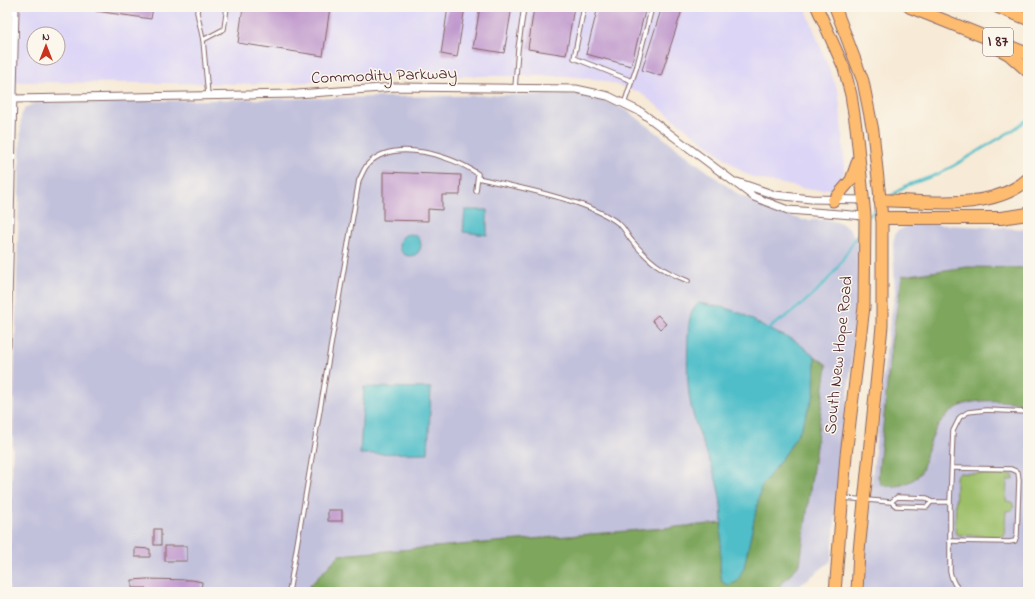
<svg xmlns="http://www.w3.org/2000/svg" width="1035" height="599" viewBox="0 0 1035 599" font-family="'Indie Flower',sans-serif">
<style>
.built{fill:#ddd5f6;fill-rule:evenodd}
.industrial{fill:#c2c1dc}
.green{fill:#9dbf69;stroke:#746f4a}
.forest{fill:#7ea65d;stroke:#646244}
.water{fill:#50bec9;stroke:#4d6e7a}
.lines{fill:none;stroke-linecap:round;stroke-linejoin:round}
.stream{stroke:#50bec9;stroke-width:2.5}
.building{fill:#c099cd}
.service-casing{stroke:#876667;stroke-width:5.5}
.minor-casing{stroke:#876667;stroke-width:9}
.primary-casing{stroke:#876667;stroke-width:13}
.motorway-casing{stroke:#876667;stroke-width:14}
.service{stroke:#fff;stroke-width:3.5}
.minor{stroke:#fff;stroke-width:7}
.primary{stroke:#fdbc6f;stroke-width:11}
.motorway{stroke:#fdbc6f;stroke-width:12}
.labels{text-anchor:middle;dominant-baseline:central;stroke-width:3;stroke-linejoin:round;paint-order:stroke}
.shield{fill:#fbf7ec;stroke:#7f6065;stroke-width:1}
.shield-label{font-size:16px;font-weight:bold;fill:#4a1f2b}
.street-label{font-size:17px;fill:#4a1f2b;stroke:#fbf7ec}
</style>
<rect width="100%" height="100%" fill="#fbf7ec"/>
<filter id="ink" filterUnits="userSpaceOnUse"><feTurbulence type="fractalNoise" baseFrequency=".025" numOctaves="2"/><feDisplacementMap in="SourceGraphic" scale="8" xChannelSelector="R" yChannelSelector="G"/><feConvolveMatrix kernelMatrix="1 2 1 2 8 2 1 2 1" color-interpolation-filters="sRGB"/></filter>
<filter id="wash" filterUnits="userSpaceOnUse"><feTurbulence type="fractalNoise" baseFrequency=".012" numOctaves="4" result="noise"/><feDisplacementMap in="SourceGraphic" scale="16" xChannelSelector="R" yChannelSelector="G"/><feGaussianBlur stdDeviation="0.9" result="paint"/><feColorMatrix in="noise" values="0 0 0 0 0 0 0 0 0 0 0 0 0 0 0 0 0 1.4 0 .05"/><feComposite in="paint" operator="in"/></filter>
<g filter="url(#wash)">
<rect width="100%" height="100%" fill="#f7ead6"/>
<path class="built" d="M7,7H805L839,94L845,170L840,180L830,189L811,190L758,179L744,173L639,92L601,80L568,76H395L276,84L7,82ZM34,34H58V58H34Z"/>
<g class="industrial">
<path d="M573,94L602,100L628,111L739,195L777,212L803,220H828L841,223L851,230L857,242L860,256L859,286L831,561L792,592H9L21,116L25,108L35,103Z"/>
<path d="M922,224L1028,229V592H862L864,553L888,334L895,293L893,244L896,232L907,226Z"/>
</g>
<path class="green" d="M960,473L1013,475L1014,478L1012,480H1007L1006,501L1012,502L1014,508L1012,510L1006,511L1004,537L958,535L955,533L956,478L957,474Z"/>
<g class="forest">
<path d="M967,267L1028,268V403C1004,402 970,395 951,412C935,424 930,441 925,459C924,463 923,470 920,474C911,484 894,489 881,485L878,477L891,345L902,276Z"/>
<path d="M815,356L827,365L800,564L774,592H308L307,589L339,555L723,523L720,570L722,582L744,567L761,487L788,450L801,428L814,394Z"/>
</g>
<g class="water">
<path d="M465,210H487V235L463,232Z"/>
<circle cx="410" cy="245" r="11"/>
<path d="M699,303L725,308L743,314L767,329L794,340L815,356L814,394L801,428L788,450L761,487L744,567L737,582L728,585L722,582C717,557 724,531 721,505C718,475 704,450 695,421C686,394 687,365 688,336C689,324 689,310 699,303Z"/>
<path d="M364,387L431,388L428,453L360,454Z"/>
</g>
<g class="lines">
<g class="stream">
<path d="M891,196L905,186L936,175L955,165L1013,130L1028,119"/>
<path d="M869,216L877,208"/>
<path d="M767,329C790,315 821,291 837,268C845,256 853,242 861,229"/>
</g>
</g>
<g id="blocks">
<g class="building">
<path d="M96,7H153L151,19L96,11Z"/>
<path d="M243,7H330L323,56L238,43Z"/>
<path d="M448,7H465L457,57L441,54Z"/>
<path d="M480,7H512L504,53L473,48Z"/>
<path d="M534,7H574L566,55L528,49Z"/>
<path d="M598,7H646L631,66L586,54Z"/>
<path d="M662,7H683L661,76L642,70Z"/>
<path d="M383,172L461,175L460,195H442V210L428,209V221L383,220Z"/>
<path d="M658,315L666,324L660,329L652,320Z"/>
<rect x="328" y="510" width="14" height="11"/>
<rect x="154" y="529" width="7" height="16"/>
<rect x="165" y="546" width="22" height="15"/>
<path d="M135,548L150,549V557H135Z"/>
<path d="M146,579L192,580L202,582L201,592H146V588H132V580Z"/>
</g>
</g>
</g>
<g filter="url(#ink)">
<use href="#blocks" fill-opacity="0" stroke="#876667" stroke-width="1"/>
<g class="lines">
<g class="service-casing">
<g id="service">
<path d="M198,7L197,12L203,40L208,95"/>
<path d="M584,7L574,58L632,81"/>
<path d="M203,40L224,29L227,7"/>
<path d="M515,88L518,49L524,7"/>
<path d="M624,104L637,66L652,7"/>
<path d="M478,178C515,187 590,200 619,224C625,228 627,236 632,241C651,263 661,270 688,281"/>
<path d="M843,498L891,502L896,506L927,507L931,502L927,498L897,497L891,502"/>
<path d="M931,502H950V572C953,582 955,588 964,592"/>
<path d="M950,502L953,431L960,417L968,412L986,410L1028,412"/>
<path d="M950,541L1009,542L1015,541L1017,535L1019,480L1018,472L1011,469L952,468"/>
<path d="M289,592L359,180C362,175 364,168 368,164C394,137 453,156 478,174L476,191"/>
</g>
</g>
<g class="minor-casing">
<g id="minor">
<path d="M12,99L297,94L396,87L576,89L608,96L641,112L754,197L788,210L865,216"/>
<path d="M737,182L775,195L811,199L863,200"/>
<path d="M7,345L15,9"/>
</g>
</g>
<g class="primary-casing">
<g id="primary">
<path d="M817,7L844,68L851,95L856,127L865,216L864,307L846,455L835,592"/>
<path d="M835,7L863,81L873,131L882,218V326L859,551L857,592"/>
<path d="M833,201L851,180L858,160"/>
</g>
</g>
<g class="motorway-casing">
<g id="motorway">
<path d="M910,7L1028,54"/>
<path d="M998,7L1028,19"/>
<path d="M998,48L1009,54L1028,71"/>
<path d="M880,200C925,201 993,212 1028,179"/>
<path d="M882,218H1001L1028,214"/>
</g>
</g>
<use href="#service" class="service"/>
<use href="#minor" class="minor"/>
<use href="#primary" class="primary"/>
<use href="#motorway" class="motorway"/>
</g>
</g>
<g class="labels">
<rect class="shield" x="983" y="28" width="30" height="28" rx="3"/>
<g class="shield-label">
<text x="998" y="42">I 87</text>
</g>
<g class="street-label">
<text transform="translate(384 76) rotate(-2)">Commodity Parkway</text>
<text transform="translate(839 355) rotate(-84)">South New Hope Road</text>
</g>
</g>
<rect width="1035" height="599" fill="none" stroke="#fbf7ec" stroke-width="24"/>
<g transform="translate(46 46)"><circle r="19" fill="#fbf7ec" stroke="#b4a19f"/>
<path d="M0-3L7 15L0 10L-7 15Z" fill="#c8321e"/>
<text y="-6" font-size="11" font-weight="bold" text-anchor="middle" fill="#4a1f2b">N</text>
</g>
</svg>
